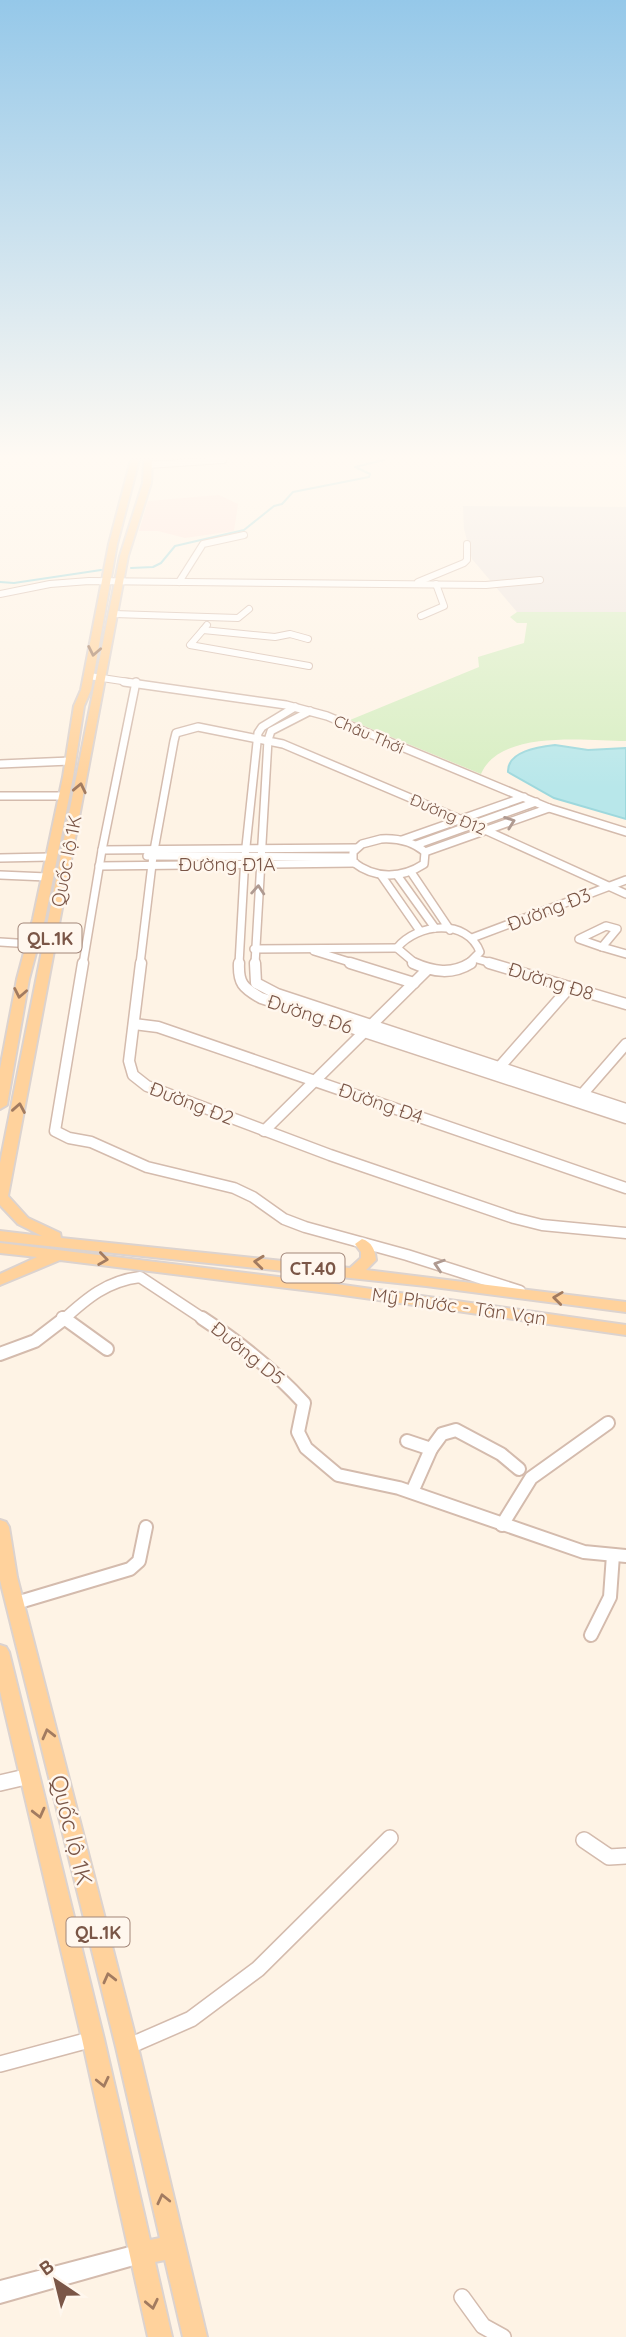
<svg xmlns="http://www.w3.org/2000/svg" width="626" height="2337" viewBox="0 0 626 2337" font-family="Quicksand,sans-serif">
<style>
.commercial{fill:#ffe1d9}
.industrial{fill:#eee5e0}
.green{fill:#d7eec2}
.water{fill:#b8e7ea;stroke:#9dd8dd;stroke-width:2}
.lines{fill:none;stroke-linecap:round;stroke-linejoin:round}
.stream{stroke:#9dd8dd;stroke-width:2}
.minor-far4-casing{stroke:#d4bbad;stroke-width:8}
.minor-far3-casing{stroke:#d4bbad;stroke-width:10}
.minor-far2-casing{stroke:#d4bbad;stroke-width:13}
.minor-far1-casing{stroke:#d4bbad;stroke-width:16}
.minor-casing{stroke:#d4bbad;stroke-width:18}
.tertiary-casing{stroke:#d4bbad;stroke-width:4}
.primary-casing{stroke:#dcd3cf;stroke-width:4}
.minor-far4{stroke:#fff;stroke-width:6}
.minor-far3{stroke:#fff;stroke-width:7}
.minor-far2{stroke:#fff;stroke-width:10}
.minor-far1{stroke:#fff;stroke-width:12}
.minor{stroke:#fff;stroke-width:15}
.tertiary{fill:#fff;fill-rule:evenodd}
.primary{fill:#ffd29c;fill-rule:evenodd}
.oneway{stroke:#a27b60}
.oneway2{stroke:#af9a91}
.labels{text-anchor:middle;dominant-baseline:central;stroke-width:5;stroke-linejoin:round;paint-order:stroke}
.far-street-label{font-size:16px;fill:#7a5647;stroke:#fff7ee}
.shield{fill:#fff7ee;stroke:#a28679;stroke-width:2}
.shield-label{font-size:18px;font-weight:bold;fill:#7a5647}
.street-label{font-size:19px;fill:#7a5647;stroke:#fff7ee}
.near-street-label{font-size:23px;fill:#7a5647;stroke:#fff7ee}
</style>
<rect width="100%" height="100%" fill="#fef3e5"/>
<path class="commercial" d="M219,495L238,504L234,531L185,538L158,531H139L148,501Z"/>
<path class="industrial" d="M463,506L626,507V612H517L472,559L464,529Z"/>
<path class="green" d="M517,612H626V741C587,741 500,729 481,774L350,720L479,667L478,657L524,643L527,623H517L510,617Z"/>
<path class="water" d="M555,745L588,750L626,748V819L554,798L508,772C507,751 539,747 555,745Z"/>
<g class="lines">
<g class="stream">
<path d="M131,568L153,567L161,563L175,546L244,530L274,506L282,504L293,492L369,477L370,474L355,467L384,460"/>
<path d="M0,582L14,583L101,570"/>
</g>
<g class="minor-far4-casing">
<g id="minor-far4">
<path d="M148,465L223,460"/>
<path d="M179,582L203,544L244,535"/>
<path d="M418,582L464,563L467,560V544"/>
<path d="M0,594L50,584L89,581L486,585L540,580"/>
<path d="M114,614L238,618L249,609"/>
<path d="M421,616L444,606L436,584"/>
<path d="M207,625L203,630L275,637L290,634L308,639"/>
<path d="M203,630L190,645L309,666"/>
<path d="M89,676L135,683"/>
</g>
</g>
<g class="minor-far3-casing">
<g id="minor-far3">
<path d="M124,682L286,705L327,716L549,808L626,832"/>
<path d="M0,764L70,761"/>
<path d="M0,796H63"/>
<path d="M381,839C398,838 412,841 425,852L424,864C401,879 375,879 353,862V852L362,844Z"/>
<path d="M402,840L524,797"/>
<path d="M416,845L536,802"/>
<path d="M102,850L356,848"/>
<path d="M425,852L549,808"/>
<path d="M147,856L352,857"/>
<path d="M0,858L50,857"/>
<path d="M99,866L355,863"/>
<path d="M411,872L450,930"/>
<path d="M0,875L47,877"/>
<path d="M381,875L420,931"/>
<path d="M397,875L435,928"/>
<path d="M606,926L617,929L602,947L579,939Z"/>
<path d="M472,938L626,880"/>
<path d="M0,942L32,944"/>
<path d="M602,947L626,954"/>
<path d="M254,949L397,948"/>
<path d="M314,951L356,964"/>
<path d="M477,959L495,964"/>
<path d="M83,964L102,850L136,682"/>
<path d="M140,964L153,856L174,741L176,733L198,727L283,744L474,825L626,894"/>
<path d="M239,964L245,856L258,733L262,727L295,707"/>
<path d="M255,964L268,740L271,731L310,711"/>
<path d="M416,964L397,948C417,923 467,918 480,952L468,964"/>
</g>
</g>
<g class="minor-far2-casing">
<g id="minor-far2">
<path d="M83,963L55,1131L69,1138L91,1142L147,1167L234,1188L253,1197L284,1219L305,1227L407,1255L520,1291"/>
<path d="M141,963L129,1061L133,1075L147,1086L330,1155L514,1218L542,1225L626,1233"/>
<path d="M239,963C238,983 243,988 261,998L626,1118"/>
<path d="M255,963L256,983L277,994L626,1109"/>
<path d="M350,963L414,983"/>
<path d="M413,963C433,972 452,975 471,963"/>
<path d="M489,963L626,1004"/>
<path d="M134,1024L158,1027L626,1188"/>
<path d="M496,1071L570,987"/>
<path d="M579,1098L626,1044"/>
<path d="M264,1131L428,969"/>
<path d="M62,1317L66,1320"/>
<path d="M63,1320C87,1298 107,1281 140,1277L205,1320"/>
</g>
</g>
<g class="minor-far1-casing">
<g id="minor-far1">
<path d="M64,1318L107,1349"/>
<path d="M202,1318C240,1343 273,1369 304,1403L298,1432L306,1448L338,1475L399,1488L584,1552L626,1556"/>
<path d="M0,1354L35,1341L65,1318"/>
<path d="M407,1441L431,1449L412,1492"/>
<path d="M431,1449L442,1434L456,1430L501,1454L519,1469"/>
<path d="M502,1525L531,1478L608,1423"/>
<path d="M16,1603L130,1569L139,1561L146,1527"/>
<path d="M591,1635L610,1597L613,1555"/>
</g>
</g>
<g class="minor-casing">
<g id="minor">
<path d="M0,1783L30,1776"/>
<path d="M584,1840L609,1857L626,1856"/>
<path d="M127,2047L191,2019L258,1969L390,1838"/>
<path d="M0,2064L93,2039"/>
<path d="M462,2297L483,2326L503,2337"/>
</g>
</g>
<g class="tertiary-casing">
<path id="tertiary" d="M141,2244L148,2247L151,2254L148,2261L0,2303V2281Z"/>
</g>
<g class="primary-casing">
<g id="primary">
<path d="M131,460H139L117,544L91,690L84,706L73,777L45,919L29,979L7,1105L0,1109V1069L17,979L33,919L63,777L74,706L81,690L109,544Z"/>
<path d="M144,460H152L151,483L128,556L8,1196L28,1218L60,1233L61,1238L350,1268L361,1258V1252L355,1244L362,1239C372,1242 375,1250 376,1260L366,1270L626,1302V1312L426,1286L0,1241V1231L42,1236L18,1224L0,1205V1163L120,556L143,483Z"/>
<path d="M0,1243L336,1284L626,1325V1335L336,1294L60,1260L0,1285V1274L37,1257L0,1253Z"/>
<path d="M0,1520L6,1522L9,1527L17,1577L138,2047L207,2337H183L165,2260L155,2262L172,2337H148L82,2039L0,1691V1645L6,1647L9,1652L104,2039L150,2240L160,2238L116,2047L0,1580Z"/>
</g>
</g>
<use href="#minor-far4" class="minor-far4"/>
<use href="#minor-far3" class="minor-far3"/>
<use href="#minor-far2" class="minor-far2"/>
<use href="#minor-far1" class="minor-far1"/>
<use href="#minor" class="minor"/>
<use href="#tertiary" class="tertiary"/>
<use href="#primary" class="primary"/>
</g>
<defs><path id="oneway-chevron" d="M-2-3.5L2.5 0L-2 3.5" fill="none" stroke-width="1.6" stroke-linecap="round" stroke-linejoin="round" transform="scale(1.75)"/></defs>
<g class="oneway">
<use href="#oneway-chevron" transform="translate(94 651) rotate(101)"/>
<use href="#oneway-chevron" transform="translate(80 788) rotate(-78)"/>
<use href="#oneway-chevron" transform="translate(20 993) rotate(101)"/>
<use href="#oneway-chevron" transform="translate(19 1108) rotate(-80)"/>
<use href="#oneway-chevron" transform="translate(103 1259) rotate(8)"/>
<use href="#oneway-chevron" transform="translate(259 1262) rotate(-174)"/>
<use href="#oneway-chevron" transform="translate(558 1298) rotate(-173)"/>
<use href="#oneway-chevron" transform="translate(48 1734) rotate(-104)"/>
<use href="#oneway-chevron" transform="translate(39 1813) rotate(76)"/>
<use href="#oneway-chevron" transform="translate(109 1978) rotate(-104)"/>
<use href="#oneway-chevron" transform="translate(103 2082) rotate(77)"/>
<use href="#oneway-chevron" transform="translate(163 2199) rotate(-103)"/>
<use href="#oneway-chevron" transform="translate(152 2304) rotate(78)"/>
</g>
<g class="oneway2">
<use href="#oneway-chevron" transform="translate(510 822) rotate(-20)"/>
<use href="#oneway-chevron" transform="translate(258 890) rotate(-86)"/>
<use href="#oneway-chevron" transform="translate(439 1265) rotate(-162)"/>
</g>
<linearGradient id="sky" x2="0" y2="1"><stop stop-color="#95c8e9"/><stop offset="0.58" stop-color="#fffaf3"/><stop offset="1" stop-color="#fffaf3" stop-opacity="0"/></linearGradient>
<rect width="626" height="788" fill="url(#sky)"/>
<g class="labels">
<g class="far-street-label">
<text transform="translate(369 734) rotate(23)">Châu Thới</text>
<text transform="translate(448 814) rotate(23)">Đường Đ12</text>
</g>
<g class="shield">
<rect x="18.5" y="923.5" width="63" height="29" rx="5"/>
<rect x="281.5" y="1253.5" width="63" height="29" rx="5"/>
<rect x="66.5" y="1917.5" width="63" height="29" rx="5"/>
</g>
<g class="shield-label">
<text x="50" y="938">QL.1K</text>
<text x="313" y="1268">CT.40</text>
<text x="98" y="1932">QL.1K</text>
</g>
<g class="street-label">
<text transform="translate(66 861) rotate(-79)">Quốc lộ 1K</text>
<text x="227" y="864">Đường Đ1A</text>
<text transform="translate(549 909) rotate(-21)">Đường Đ3</text>
<text transform="translate(551 981) rotate(17)">Đường Đ8</text>
<text transform="translate(310 1014) rotate(18)">Đường Đ6</text>
<text transform="translate(192 1103) rotate(21)">Đường Đ2</text>
<text transform="translate(381 1103) rotate(19)">Đường Đ4</text>
<text transform="translate(459 1306) rotate(8)">Mỹ Phước - Tân Vạn</text>
<text transform="translate(248 1353) rotate(39)">Đường D5</text>
</g>
<g class="near-street-label">
<text transform="translate(72 1830) rotate(76)">Quốc lộ 1K</text>
</g>
</g>
<g transform="translate(56 2281) rotate(325)" stroke="#fff7ee" stroke-width="5" paint-order="stroke">
<path d="M0-5L12 26L0 18L-12 26Z" fill="#7a5647"/>
<text y="-10" font-size="19" font-weight="bold" text-anchor="middle" fill="#7a5647">B</text>
</g>
</svg>
